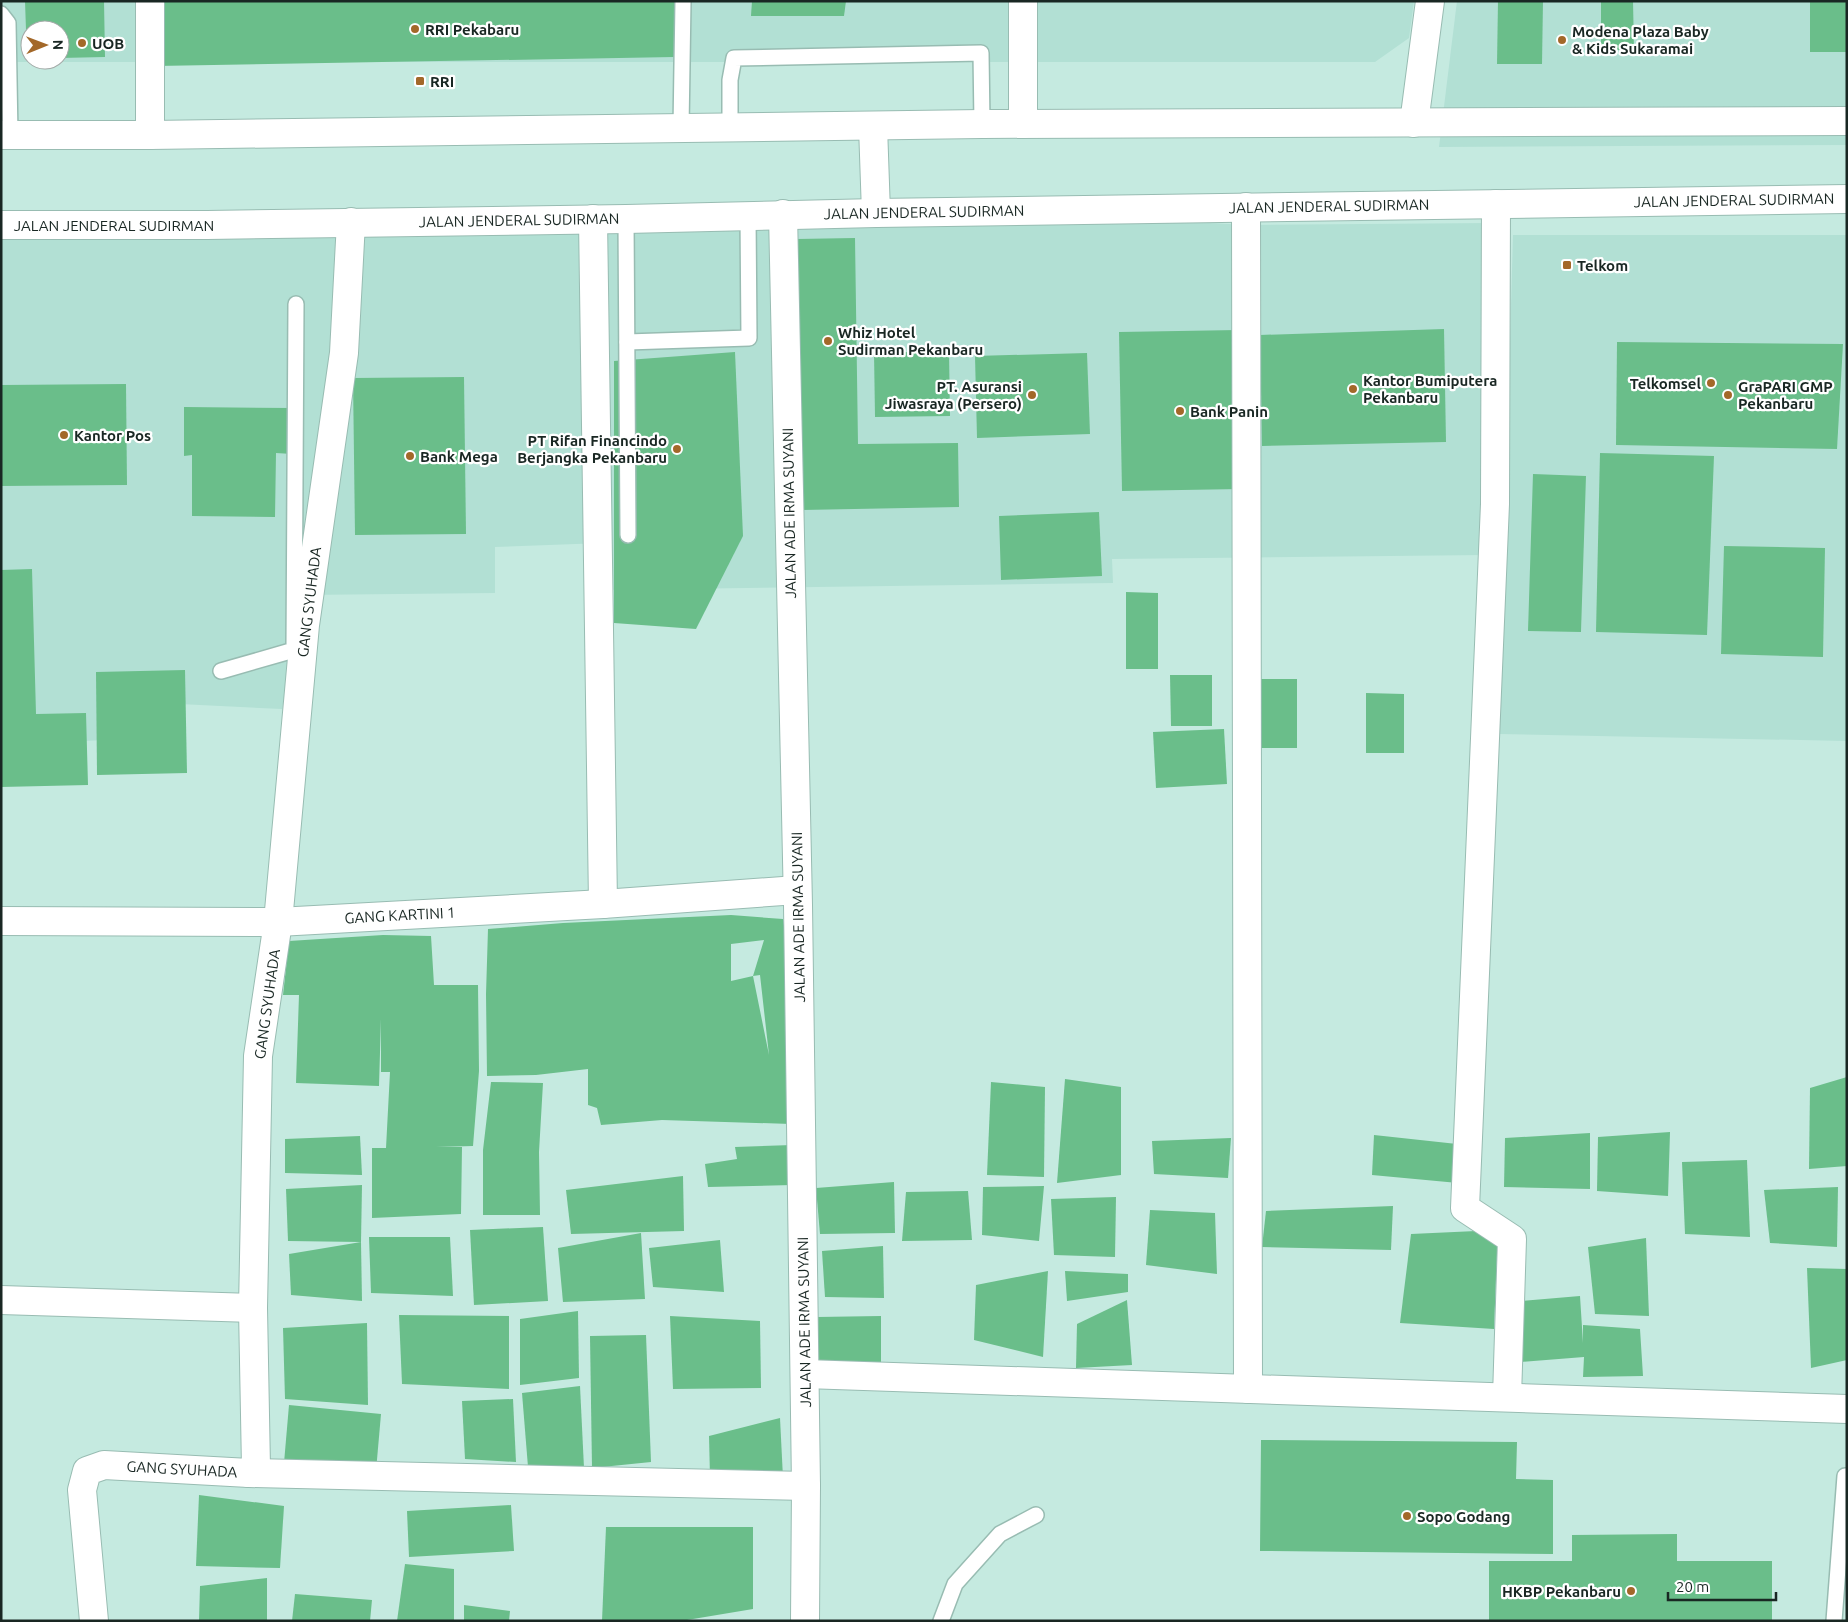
<svg xmlns="http://www.w3.org/2000/svg" width="1848" height="1622" viewBox="0 0 1848 1622" font-family="Ubuntu,sans-serif">
<style>
.built{fill:#b2e0d4;fill-rule:evenodd}
.building{fill:#6abe8a;fill-rule:evenodd}
.lines{fill:none;stroke-linecap:round;stroke-linejoin:round}
.lane-casing{stroke:#98bcb2;stroke-width:18}
.street-casing{stroke:#98bcb2;stroke-width:30}
.secondary-casing{stroke:#98bcb2;stroke-width:30}
.primary-casing{stroke:#98bcb2;stroke-width:30}
.lane{stroke:#fff;stroke-width:15}
.street{stroke:#fff;stroke-width:28}
.secondary{stroke:#fff;stroke-width:28}
.primary{stroke:#fff;stroke-width:28}
.poi-dot{fill:#a36829;stroke:#fff;stroke-width:2}
.labels{text-anchor:middle;dominant-baseline:central;stroke-width:4.5;stroke-linejoin:round;paint-order:stroke}
.poi-label{font-size:15px;font-weight:bold;fill:#192723;stroke:#fff;text-anchor:start}
.street-label{font-size:15px;fill:#192723;stroke:#fff}
</style>
<rect width="100%" height="100%" fill="#c5eae0"/>
<g class="built">
<path d="M1,1H1414L1409,38L1375,62H1ZM30,30H60V60H30Z"/>
<path d="M1457,1H1847V145L1439,147Z"/>
<path d="M891,206L1248,225L1489,223L1485,555L1112,559L1113,583L603,590V543L495,547V593L302,595L282,709L159,703L161,738L1,744V220Z"/>
<path d="M1513,235H1847V741L1499,734Z"/>
</g>
<g class="building">
<path d="M25,1H104L105,57L60,58V30H30V59H27Z"/>
<path d="M156,1H674V57L156,66Z"/>
<path d="M752,1H846L844,16H751Z"/>
<path d="M1498,1H1543L1542,64H1497Z"/>
<path d="M1601,1H1633L1634,50H1601Z"/>
<rect x="1810" y="1" width="37" height="51"/>
<path d="M855,238L858,444L958,443L959,507L802,510L797,239Z"/>
<path d="M1444,329L1446,442L1262,446L1260,335Z"/>
<path d="M1238,330L1241,489L1122,491L1119,332Z"/>
<path d="M1617,342L1843,344L1837,449L1616,445Z"/>
<path d="M949,351L950,416L875,417L874,353Z"/>
<path d="M735,352L743,536L696,629L614,623V361Z"/>
<path d="M1087,353L1090,434L977,438L975,356Z"/>
<path d="M464,377L466,534L355,535L353,378Z"/>
<path d="M126,384L127,485L1,486V385Z"/>
<path d="M184,407L292,408V454L276,453L275,517L192,516V455L184,456Z"/>
<path d="M1600,453L1714,456L1707,635L1596,632Z"/>
<path d="M1533,474L1586,476L1581,632L1528,631Z"/>
<path d="M1099,512L1102,576L1001,580L999,516Z"/>
<path d="M1724,546L1825,548L1823,657L1721,654Z"/>
<path d="M32,569L36,714L86,713L88,785L1,787V570Z"/>
<path d="M1126,592L1158,593V669H1126Z"/>
<path d="M185,670L187,773L97,775L96,672Z"/>
<path d="M1170,675H1212V726H1171Z"/>
<rect x="1255" y="679" width="42" height="69"/>
<path d="M1366,693L1404,694V753H1366Z"/>
<path d="M1224,729L1227,784L1156,788L1153,732Z"/>
<path d="M731,915L783,919L786,940L791,1124L662,1120L601,1125L597,1108L588,1105V1069L536,1075L487,1076L486,994L488,929L563,923ZM764,940L753,976L760,975L769,1055L753,976L731,981V944Z"/>
<path d="M383,935L431,936L434,985H478L479,1071L473,1146L436,1147H462L461,1214L372,1218V1148H386L390,1072H381V1019L379,1086L296,1083L299,995H283L289,941Z"/>
<path d="M1847,1077V1166L1809,1169L1810,1088Z"/>
<path d="M1065,1079L1121,1087V1175L1057,1183Z"/>
<path d="M491,1082L543,1083L539,1152L540,1215H483V1150Z"/>
<path d="M991,1082L1045,1087L1044,1177L987,1175Z"/>
<path d="M1670,1132L1668,1196L1597,1191L1598,1137Z"/>
<path d="M1590,1133V1189L1504,1187L1505,1138Z"/>
<path d="M1374,1135L1457,1144L1458,1183L1372,1175Z"/>
<path d="M360,1136L362,1175L285,1173V1139Z"/>
<path d="M1231,1138L1228,1178L1154,1174L1152,1141Z"/>
<path d="M792,1145V1185L708,1187L705,1164L737,1159L735,1147Z"/>
<path d="M1747,1160L1750,1237L1685,1234L1682,1162Z"/>
<path d="M683,1176L684,1231L571,1234L566,1190Z"/>
<path d="M894,1182L895,1233L820,1234L816,1188Z"/>
<path d="M362,1185L361,1242L288,1241L286,1189Z"/>
<path d="M1044,1186L1039,1241L982,1235L983,1187Z"/>
<path d="M1838,1187L1837,1247L1770,1243L1764,1190Z"/>
<path d="M968,1191L972,1240L902,1241L906,1192Z"/>
<path d="M1116,1197L1115,1257L1054,1255L1051,1199Z"/>
<path d="M1393,1206L1391,1250L1262,1247L1266,1211Z"/>
<path d="M1150,1210L1215,1213L1217,1274L1146,1265Z"/>
<path d="M543,1227L548,1301L474,1305L470,1230Z"/>
<path d="M1498,1230L1494,1329L1400,1323L1411,1234Z"/>
<path d="M641,1233L645,1299L563,1302L558,1248Z"/>
<path d="M369,1237H450L453,1296L371,1293Z"/>
<path d="M1646,1238L1649,1316L1595,1314L1588,1247Z"/>
<path d="M720,1240L724,1292L653,1287L649,1248Z"/>
<path d="M361,1242L362,1301L291,1295L289,1254Z"/>
<path d="M883,1246L884,1298L825,1297L822,1251Z"/>
<path d="M1807,1268L1847,1269V1360L1811,1368Z"/>
<path d="M1048,1271L1043,1357L974,1340L976,1285Z"/>
<path d="M1065,1271L1128,1274V1292L1067,1301Z"/>
<path d="M1580,1296L1583,1343V1325L1640,1329L1643,1376L1583,1377L1584,1357L1521,1362L1520,1301Z"/>
<path d="M1127,1300L1132,1365L1076,1368L1077,1324Z"/>
<path d="M578,1311L579,1378L520,1385V1319Z"/>
<path d="M399,1315L509,1316V1389L402,1384Z"/>
<path d="M670,1316L760,1321L761,1388L673,1389Z"/>
<path d="M881,1316V1366L817,1367V1317Z"/>
<path d="M367,1323L368,1405L285,1399L283,1328Z"/>
<path d="M646,1335L651,1462L592,1468L590,1336Z"/>
<path d="M580,1386L584,1468L528,1467L522,1393Z"/>
<path d="M513,1399L516,1462L465,1459L462,1401Z"/>
<path d="M289,1405L381,1414L376,1471L284,1463Z"/>
<path d="M780,1418L783,1478L710,1477L709,1436Z"/>
<path d="M1261,1440L1517,1442L1516,1479L1553,1480V1554L1260,1551Z"/>
<path d="M199,1495L284,1506L280,1568L196,1566Z"/>
<path d="M511,1505L514,1551L409,1557L407,1511Z"/>
<path d="M606,1527H753V1609L681,1621H602Z"/>
<path d="M1677,1534V1561H1772V1621H1489V1561H1572V1535Z"/>
<path d="M405,1564L454,1569V1621H397Z"/>
<path d="M267,1578V1621H199L200,1586Z"/>
<path d="M295,1594L372,1600L370,1621H292Z"/>
<path d="M464,1605L510,1611L509,1621H464Z"/>
</g>
<g class="lines">
<g class="lane-casing">
<g id="lane">
<path d="M1,14L8,23L10,135"/>
<path d="M730,127V80L734,58L981,53L982,124"/>
<path d="M681,128L683,1"/>
<path d="M626,219L628,535"/>
<path d="M627,342L749,338L748,215"/>
<path d="M221,671L294,650L296,304"/>
<path d="M941,1621L955,1584L1000,1534L1036,1515"/>
<path d="M1834,1621L1845,1476H1847"/>
</g>
</g>
<g class="street-casing">
<g id="street">
<path d="M1023,1V124"/>
<path d="M150,135V1"/>
<path d="M1496,204L1495,504L1465,1208L1512,1239L1507,1397"/>
<path d="M1246,207L1248,1389"/>
<path d="M783,214L798,905L806,1486L805,1621"/>
<path d="M593,219L603,904"/>
<path d="M1,921L278,922L603,904L797,890"/>
<path d="M1,1300L253,1308"/>
<path d="M805,1374L1847,1409"/>
<path d="M249,1473L806,1486"/>
<path d="M94,1621L82,1490L87,1471L104,1465L249,1473L256,1468L253,1308L258,1056L278,922L305,625L344,353L351,222"/>
</g>
</g>
<g class="secondary-casing">
<path id="secondary" d="M1414,123L1430,1"/>
</g>
<g class="primary-casing">
<g id="primary">
<path d="M873,126L876,213"/>
<path d="M1,135H150L982,124L1847,121"/>
<path d="M1,225H207L626,219L876,213L1847,199"/>
</g>
</g>
<use href="#lane" class="lane"/>
<use href="#street" class="street"/>
<use href="#secondary" class="secondary"/>
<use href="#primary" class="primary"/>
</g>
<g class="poi-dot">
<circle cx="415" cy="29" r="5"/>
<circle cx="1562" cy="40" r="5"/>
<circle cx="82" cy="43" r="5"/>
<rect x="415" y="76" width="10" height="10" rx="2.5"/>
<rect x="1562" y="260" width="10" height="10" rx="2.5"/>
<circle cx="828" cy="341" r="5"/>
<circle cx="1711" cy="383" r="5"/>
<circle cx="1353" cy="389" r="5"/>
<circle cx="1032" cy="395" r="5"/>
<circle cx="1728" cy="395" r="5"/>
<circle cx="1180" cy="411" r="5"/>
<circle cx="64" cy="435" r="5"/>
<circle cx="677" cy="449" r="5"/>
<circle cx="410" cy="456" r="5"/>
<circle cx="1407" cy="1516" r="5"/>
<circle cx="1631" cy="1591" r="5"/>
</g>
<g class="labels">
<g class="poi-label">
<text x="425" y="29">RRI Pekabaru</text>
<text x="1572" y="31">Modena Plaza Baby<tspan x="1572" dy="17">&amp; Kids Sukaramai</tspan></text>
<text x="92" y="43">UOB</text>
<text x="430" y="81">RRI</text>
<text x="1577" y="265">Telkom</text>
<text x="838" y="332">Whiz Hotel<tspan x="838" dy="17">Sudirman Pekanbaru</tspan></text>
<text x="1363" y="380">Kantor Bumiputera<tspan x="1363" dy="17">Pekanbaru</tspan></text>
<text x="1701" y="383" text-anchor="end">Telkomsel</text>
<text x="1022" y="386" text-anchor="end">PT. Asuransi<tspan x="1022" dy="17">Jiwasraya (Persero)</tspan></text>
<text x="1738" y="386">GraPARI GMP<tspan x="1738" dy="17">Pekanbaru</tspan></text>
<text x="1190" y="411">Bank Panin</text>
<text x="74" y="435">Kantor Pos</text>
<text x="667" y="440" text-anchor="end">PT Rifan Financindo<tspan x="667" dy="17">Berjangka Pekanbaru</tspan></text>
<text x="420" y="456">Bank Mega</text>
<text x="1417" y="1516">Sopo Godang</text>
<text x="1621" y="1591" text-anchor="end">HKBP Pekanbaru</text>
</g>
<g class="street-label">
<text transform="translate(1734 200) rotate(-1)">JALAN JENDERAL SUDIRMAN</text>
<text transform="translate(1329 206) rotate(-1)">JALAN JENDERAL SUDIRMAN</text>
<text transform="translate(924 212) rotate(-1)">JALAN JENDERAL SUDIRMAN</text>
<text transform="translate(519 220) rotate(-1)">JALAN JENDERAL SUDIRMAN</text>
<text x="114" y="225">JALAN JENDERAL SUDIRMAN</text>
<text transform="translate(789 513) rotate(-91)">JALAN ADE IRMA SUYANI</text>
<text transform="translate(309 602) rotate(-83)">GANG SYUHADA</text>
<text transform="translate(400 915) rotate(-3)">GANG KARTINI 1</text>
<text transform="translate(798 917) rotate(-91)">JALAN ADE IRMA SUYANI</text>
<text transform="translate(267 1004) rotate(-82)">GANG SYUHADA</text>
<text transform="translate(804 1322) rotate(-91)">JALAN ADE IRMA SUYANI</text>
<text transform="translate(182 1469) rotate(3)">GANG SYUHADA</text>
</g>
</g>
<rect width="1848" height="1622" fill="none" stroke="#192723" stroke-width="5"/>
<g transform="translate(45 45) rotate(89)"><circle r="24" fill="#ffffff" stroke="#a3a9a7"/>
<path d="M0-4L9 19L0 12L-9 19Z" fill="#a36829"/>
<text y="-8" font-size="14" font-weight="bold" text-anchor="middle" fill="#192723">N</text>
</g>
<path d="M1668 1592v8h108v-8" fill="none" stroke="#192723" stroke-width="2.5"/>
<text x="1676" y="1592" font-size="15" fill="#192723" stroke="#ffffff" stroke-width="4" paint-order="stroke">20 m</text>
</svg>
